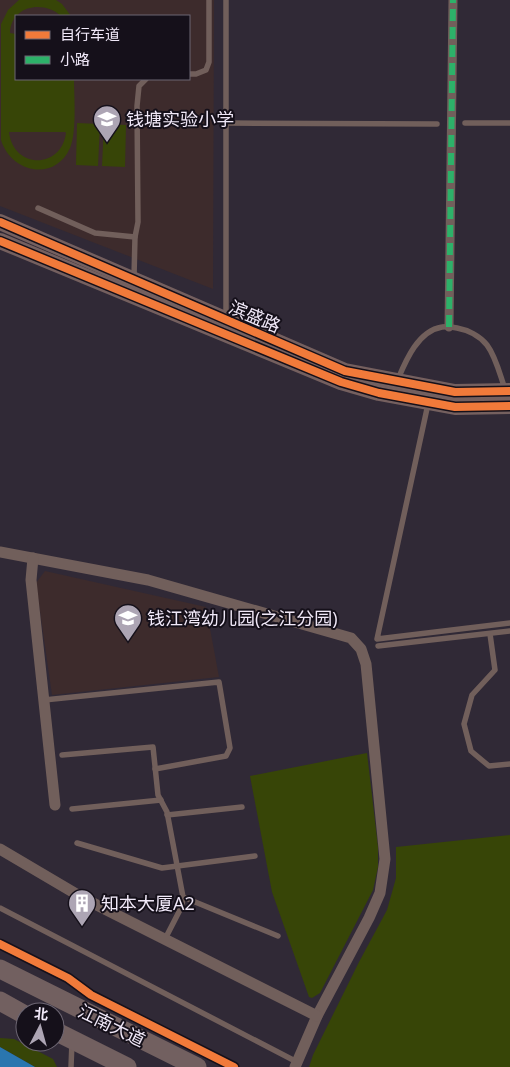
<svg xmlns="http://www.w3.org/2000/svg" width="510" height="1067" viewBox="0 0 510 1067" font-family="'Open Sans','Noto Sans SC',sans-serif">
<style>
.education{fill:#3d2b2c;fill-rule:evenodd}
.green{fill:#374507;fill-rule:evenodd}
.water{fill:#2a76af}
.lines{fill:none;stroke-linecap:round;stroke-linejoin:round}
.service{stroke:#715f5b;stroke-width:5.5}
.pedestrian{stroke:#715f5b;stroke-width:9}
.minor{stroke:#715f5b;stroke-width:11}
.secondary{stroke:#75605f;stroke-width:16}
.primary{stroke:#726060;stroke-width:19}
.quiet{stroke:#2db169;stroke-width:6;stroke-dasharray:12 6;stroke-linecap:butt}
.cycleway-casing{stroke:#15101a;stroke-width:11}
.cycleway{stroke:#f17a3a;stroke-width:8}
.labels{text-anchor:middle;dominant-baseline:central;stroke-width:4;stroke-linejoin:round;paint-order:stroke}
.poi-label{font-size:18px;fill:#f0e8f8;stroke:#15101a;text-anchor:start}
.street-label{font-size:18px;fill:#f0e8f8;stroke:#15101a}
</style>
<rect width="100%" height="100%" fill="#302936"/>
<g class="education">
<path d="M0,0H214L213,289L0,206ZM16,16H189V79H16Z"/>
<path d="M45,571L206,607L219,677L52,695L36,583Z"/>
</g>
<g class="green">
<path d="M19,0H56L62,4L71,16H61C44,0 11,5 10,33L16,34V79H74C74,96 77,132 70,148C55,182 11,173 1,140V24L8,10ZM9,132H65L66,133C61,170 13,169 9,132Z"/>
<path d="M77,123L100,124L98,166L76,165Z"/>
<path d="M104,124L126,125L125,167L102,166Z"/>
<path d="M367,753L378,847V867L373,890L320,993L312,998L309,997L272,892L250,776Z"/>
<path d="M510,835V1067H309L313,1055L359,962L387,910L396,878V847Z"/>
<path d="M0,1038L14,1039L53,1059L57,1067H35L0,1047Z"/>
</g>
<path class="water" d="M0,1047L35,1067H0Z"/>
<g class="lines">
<g class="service">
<path d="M189,74H196L206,70L209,62V0"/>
<path d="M226,123L437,124"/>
<path d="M465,123H510"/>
<path d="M38,208L95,233L135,237"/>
<path d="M134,277L135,237L138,222L137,106L139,86L146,79"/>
<path d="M226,317V0"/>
<path d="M398,379C406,360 418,331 442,327C447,326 452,327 457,328C468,330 480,336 487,345C496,357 500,375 505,389"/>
<path d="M428,404L377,639L510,623"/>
<path d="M490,634L495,670L472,695L464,724L471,751L489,766L510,764"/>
<path d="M378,646L510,631"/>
<path d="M44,700L219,682L230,748L226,756L155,769"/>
<path d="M62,755L153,747L158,795L167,812L183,897L182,906L165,939"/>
<path d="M72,809L161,800"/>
<path d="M167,815L242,807"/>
<path d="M77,843L162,868L255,856"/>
<path d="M183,897L278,936"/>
<path d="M0,908L297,1062"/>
<path d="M71,1067L72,1042"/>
</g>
<path class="pedestrian" d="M449,327L453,0"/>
<g class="minor">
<path d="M0,552L148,580L351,638L361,649L366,664L385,859L380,893L369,918L317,1016L295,1067"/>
<path d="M33,558L31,580L55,805"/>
<path d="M0,849L83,898L317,1016"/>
</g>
<g class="secondary">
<path d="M0,222L345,371L455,392L510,391"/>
<path d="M0,241L341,382L379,393L455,407L510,406"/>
</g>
<g class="primary">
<path d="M0,969L197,1067"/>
<path d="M0,1001L25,1015"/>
<path d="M55,1031L127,1067"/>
</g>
<path class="quiet" d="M449,327L453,0"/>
<g class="cycleway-casing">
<g id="cycleway">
<path d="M0,222L345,371L455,392L510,391"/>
<path d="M0,241L341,382L379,393L455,407L510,406"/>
<path d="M0,944L68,978L91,995L234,1067"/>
</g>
</g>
<use href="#cycleway" class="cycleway"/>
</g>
<defs>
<g id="school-pin" transform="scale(1.4375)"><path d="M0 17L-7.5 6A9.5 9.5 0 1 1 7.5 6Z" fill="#ada5b4" stroke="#15101a"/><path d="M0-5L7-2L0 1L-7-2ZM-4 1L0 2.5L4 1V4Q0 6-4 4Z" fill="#fff"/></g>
<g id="building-pin" transform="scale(1.4375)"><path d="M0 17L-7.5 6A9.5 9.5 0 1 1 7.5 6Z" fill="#ada5b4" stroke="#15101a"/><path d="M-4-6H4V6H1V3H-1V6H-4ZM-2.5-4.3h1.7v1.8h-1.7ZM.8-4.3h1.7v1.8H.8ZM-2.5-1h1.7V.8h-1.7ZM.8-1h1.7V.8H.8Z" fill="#fff"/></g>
</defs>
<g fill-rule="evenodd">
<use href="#school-pin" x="107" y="119"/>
<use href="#school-pin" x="128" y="618"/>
<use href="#building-pin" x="82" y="903"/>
</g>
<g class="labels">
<g class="poi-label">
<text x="126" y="119">钱塘实验小学</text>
<text x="147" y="618">钱江湾幼儿园(之江分园)</text>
<text x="101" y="903">知本大厦A2</text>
</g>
<g class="street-label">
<text transform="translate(255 316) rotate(23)">滨盛路</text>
<text transform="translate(112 1025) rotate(26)">江南大道</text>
</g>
</g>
<rect x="15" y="15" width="175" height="65" fill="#15101a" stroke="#6d6673"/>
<rect x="25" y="31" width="25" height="8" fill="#f17a3a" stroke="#6d6673"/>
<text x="60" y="40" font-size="15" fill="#f0e8f8">自行车道</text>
<rect x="25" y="56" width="25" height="8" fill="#2db169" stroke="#6d6673"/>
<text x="60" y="65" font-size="15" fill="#f0e8f8">小路</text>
<g transform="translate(40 1027) rotate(6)"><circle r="24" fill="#15101a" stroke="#6d6673"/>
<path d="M0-4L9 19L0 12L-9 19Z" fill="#ada5b4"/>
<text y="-8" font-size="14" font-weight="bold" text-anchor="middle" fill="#f0e8f8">北</text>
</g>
</svg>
